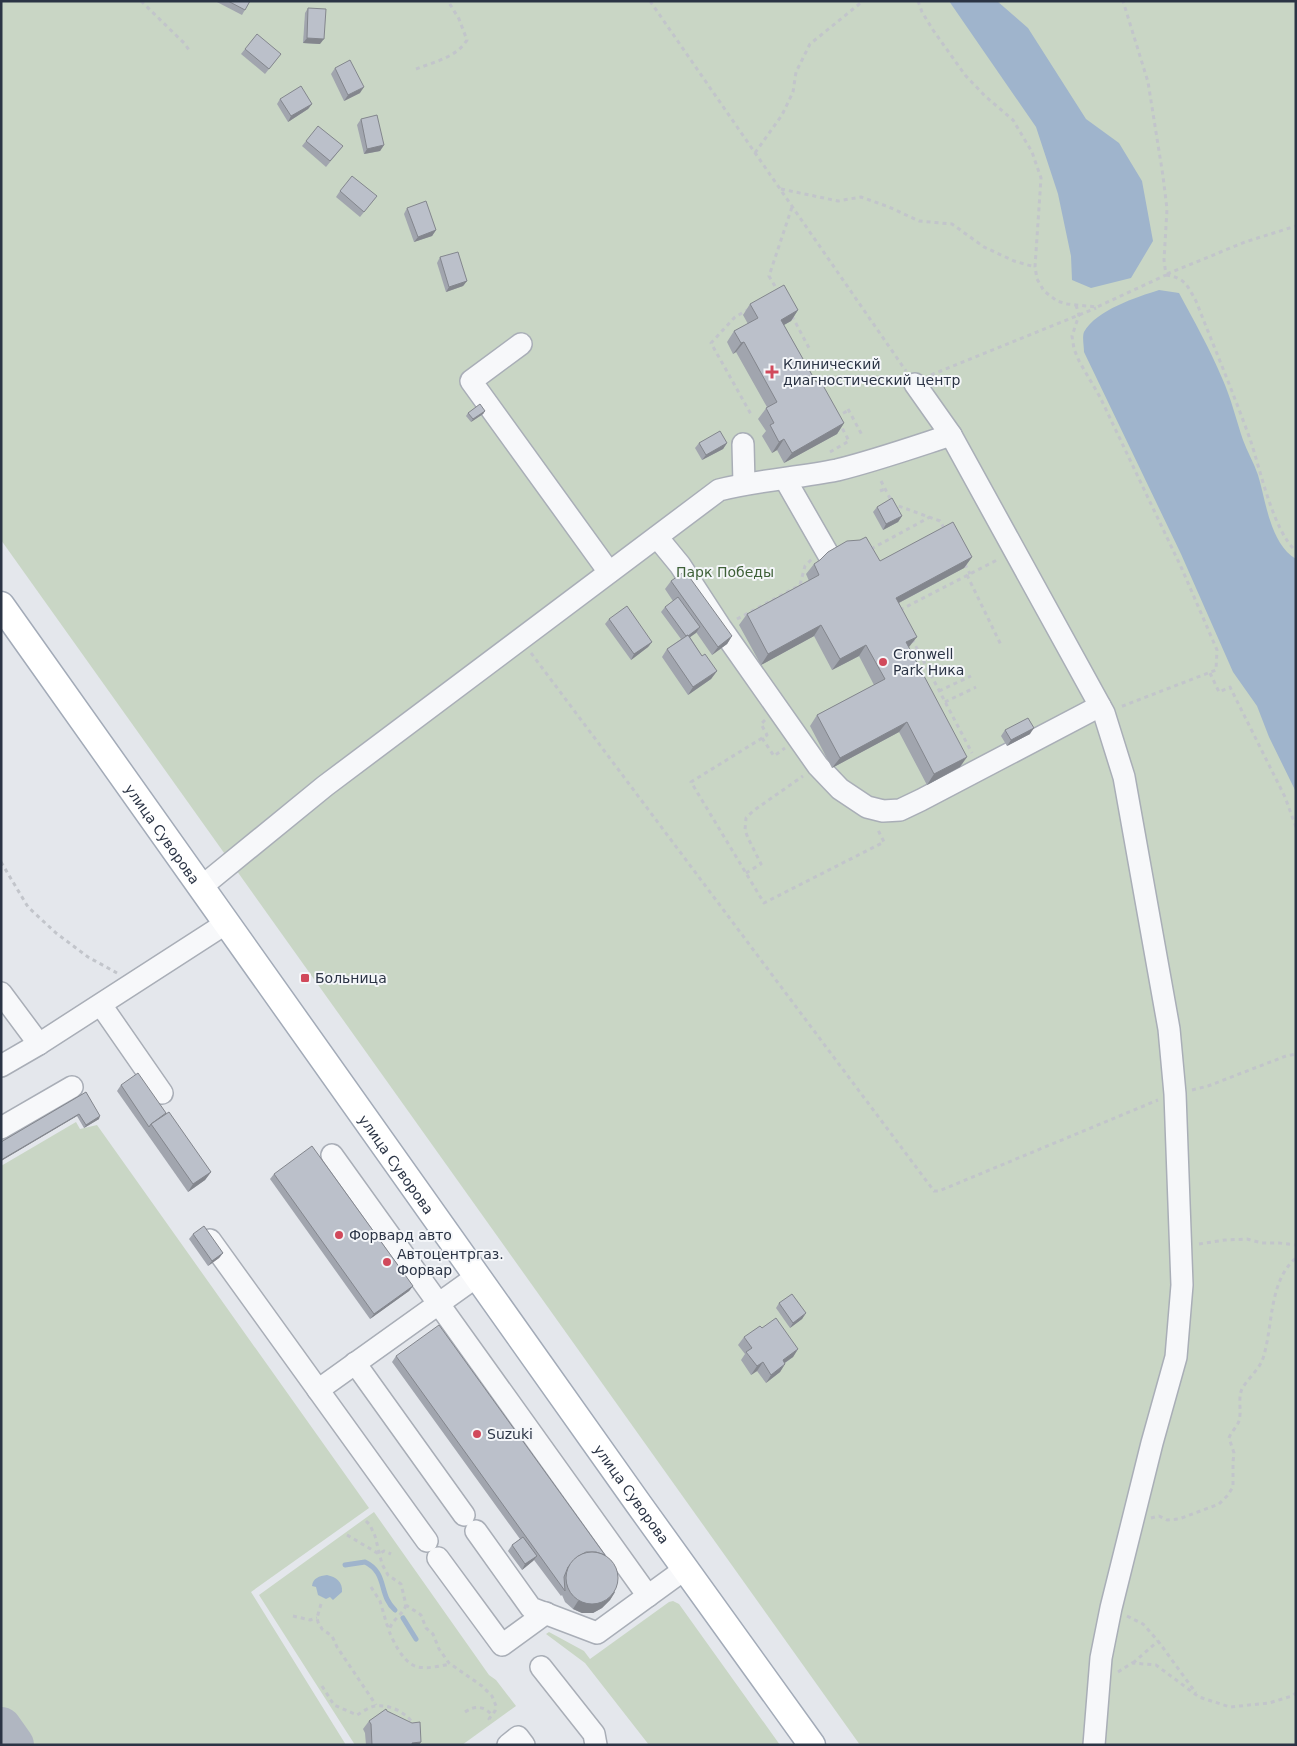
<svg xmlns="http://www.w3.org/2000/svg" width="1297" height="1746" viewBox="0 0 1297 1746" font-family="'DejaVu Sans',sans-serif">
<style>
.green{fill:#c9d6c5}
.water{fill:#9fb4cc}
.lines{fill:none;stroke-linecap:round;stroke-linejoin:round}
.stream{stroke:#9fb4cc;stroke-width:5}
.taxiway{stroke:#b0b6c1;stroke-width:42}
.minor-casing{stroke:#a9aeb7;stroke-width:24}
.major-casing{stroke:#a3abb8;stroke-width:29}
.path{stroke:#c2c5cb;stroke-width:3;stroke-dasharray:4 4;stroke-linecap:butt}
.minor{stroke:#f7f8fa;stroke-width:21}
.major{stroke:#fff;stroke-width:26}
.wall{fill:#a1a5ae}
.shaded-wall{fill:#83868d}
.building{fill:#bbc0ca;stroke:#83868d}
.poi-dot{fill:#d1495b;stroke:#f4f6f9;stroke-width:2}
.labels{text-anchor:middle;dominant-baseline:central;stroke-width:4;stroke-linejoin:round;paint-order:stroke}
.poi-label{font-size:14px;fill:#2b3445;stroke:#f4f6f9;text-anchor:start}
.park-label{font-size:14px;fill:#3f6138;stroke:#f4f6f9}
.street-label{font-size:14px;fill:#2b3445;stroke:#f4f6f9}
</style>
<rect width="100%" height="100%" fill="#e4e7ec"/>
<g class="green">
<path d="M1,1H1296V1745H860L1,540Z"/>
<path d="M76,1122L80,1129L97,1125L369,1508L251,1592L346,1745H23L1,1715V1166Z"/>
<path d="M374,1512L489,1675L496,1680L516,1706L462,1745H355L259,1595Z"/>
<path d="M673,1601L679,1604L780,1745H649L585,1663L546,1634L549,1632L584,1651L590,1659L669,1602Z"/>
</g>
<g class="water">
<path d="M949,1H997L1028,28L1086,119L1119,143L1142,181L1153,241L1131,278L1091,288L1072,280L1071,256L1058,194L1036,127Z"/>
<path d="M1159,290L1179,293C1194,321 1210,349 1222,378C1231,398 1236,419 1243,440C1247,451 1254,463 1258,475C1266,501 1270,544 1296,559V792L1269,737L1257,706L1233,672L1181,554L1084,352C1084,346 1082,337 1084,332C1096,310 1137,297 1159,290Z"/>
<path d="M327,1575C336,1577 343,1582 342,1592L333,1600L330,1597L326,1599L318,1595L316,1587L312,1586C313,1578 319,1576 327,1575Z"/>
</g>
<g class="lines">
<g class="stream">
<path d="M345,1565L365,1562C388,1573 378,1595 395,1610"/>
<path d="M403,1618L416,1639"/>
</g>
<path class="taxiway" d="M1,1728L13,1745"/>
<g class="minor-casing">
<g id="minor">
<path d="M521,344L471,381L609,572"/>
<path d="M951,435L1104,713L1124,777L1169,1029L1175,1094L1182,1285L1176,1357L1152,1443L1111,1608L1101,1658L1094,1745"/>
<path d="M743,444L744,484"/>
<path d="M785,479L828,554"/>
<path d="M657,537L680,565L721,628L818,766L840,789L867,807L883,811L900,810L921,800L1100,706"/>
<path d="M200,888L325,786L719,490C758,480 798,478 837,470C874,461 914,447 951,435L915,384"/>
<path d="M1,993L39,1044"/>
<path d="M101,1005L162,1093"/>
<path d="M1,1066L39,1044L225,924"/>
<path d="M1,1128L72,1087"/>
<path d="M332,1155L648,1596"/>
<path d="M210,1240L427,1541"/>
<path d="M355,1363L464,1515"/>
<path d="M318,1390L476,1277"/>
<path d="M476,1531L531,1608L597,1633L685,1569"/>
<path d="M438,1558L502,1645L546,1613"/>
<path d="M541,1667L594,1734L596,1745"/>
<path d="M508,1745L518,1737L524,1745"/>
</g>
</g>
<g class="major-casing">
<g id="major">
<path id="s1" d="M1,605C269,987 539,1367 812,1745"/>
</g>
</g>
<g class="path">
<path d="M141,1L184,43L189,50"/>
<path d="M650,1L906,371"/>
<path d="M918,1L922,12L933,30L965,75L985,96L1013,120L1032,152L1041,178L1035,267L1037,279L1044,291L1057,301L1067,304L1097,307L1166,275L1164,260L1167,209L1163,176L1148,82L1123,1"/>
<path d="M416,69C434,62 457,57 467,40L459,19L448,1"/>
<path d="M755,153L782,115L793,92L796,72L810,44L863,1"/>
<path d="M781,189L838,201L861,197L889,207L919,221L952,224L984,247L1014,261L1035,267"/>
<path d="M1167,274L1245,242L1296,226"/>
<path d="M1166,275C1185,278 1187,285 1196,301C1214,347 1233,392 1250,439C1260,468 1273,531 1296,551"/>
<path d="M779,293L769,276L792,207"/>
<path d="M1076,305L1079,315L1072,336L1074,349L1079,361L1100,397L1182,569L1217,650L1216,670L1120,707"/>
<path d="M749,309L735,317L711,343L752,416"/>
<path d="M792,316L809,348"/>
<path d="M931,375L1096,308"/>
<path d="M848,409L862,435"/>
<path d="M836,417L849,410"/>
<path d="M830,452L849,441L840,424"/>
<path d="M881,481L893,504L940,521L945,530"/>
<path d="M880,491L885,489"/>
<path d="M871,549L930,517"/>
<path d="M965,564L970,574"/>
<path d="M967,575L1001,645"/>
<path d="M900,610L999,559"/>
<path d="M737,619L800,585L805,566L812,559"/>
<path d="M912,639L972,753"/>
<path d="M531,653L934,1191H939L1158,1100"/>
<path d="M1210,673L1219,692L1230,687L1285,797L1296,827"/>
<path d="M939,691L971,676"/>
<path d="M945,702L976,687"/>
<path d="M765,720L761,724L767,735L691,782L764,903L884,842L877,828"/>
<path d="M762,738L774,756L785,748"/>
<path d="M1,862L28,907L56,933L88,957L117,973"/>
<path d="M746,873L761,864L748,838L745,830L746,818L753,811L803,776"/>
<path d="M1192,1090L1208,1086L1286,1056L1296,1054"/>
<path d="M1199,1244L1225,1240L1247,1239L1262,1243H1279L1296,1245"/>
<path d="M1151,1518L1159,1516L1167,1520L1179,1519L1219,1504L1227,1496L1233,1487V1462L1234,1453L1229,1438C1231,1432 1237,1427 1239,1421C1242,1411 1237,1396 1243,1387C1250,1376 1261,1368 1264,1355C1273,1324 1269,1281 1296,1258"/>
<path d="M366,1521L370,1525L375,1536L382,1564L388,1575L401,1584L406,1605L421,1615L426,1628L433,1634L439,1649L449,1663L482,1686L492,1696L496,1706L495,1711L489,1719L492,1722"/>
<path d="M347,1535L379,1554L384,1551L391,1554"/>
<path d="M371,1587L380,1601L387,1625L389,1628"/>
<path d="M321,1604L317,1618L318,1622L322,1629L332,1636L337,1647L376,1705"/>
<path d="M406,1605C403,1615 391,1620 389,1631C394,1643 404,1664 418,1667C428,1669 440,1666 450,1664"/>
<path d="M293,1616L310,1620L317,1618"/>
<path d="M1127,1616L1143,1624L1158,1641L1196,1693"/>
<path d="M1133,1663L1158,1641"/>
<path d="M1118,1672L1132,1663L1156,1665L1199,1697L1230,1707L1269,1703L1292,1696L1296,1693"/>
<path d="M322,1686L334,1705L357,1715C362,1712 369,1707 375,1706C390,1704 407,1713 414,1725"/>
<path d="M465,1712C475,1705 484,1706 492,1715"/>
</g>
<use href="#minor" class="minor"/>
<use href="#major" class="major"/>
</g>
<g class="wall">
<path d="M215,1H250L242,15Z"/>
<path d="M308,8L320,44L303,43L305,13Z"/>
<path d="M245,49L281,54L265,74L241,54Z"/>
<path d="M335,68L360,93L344,101L331,74Z"/>
<path d="M280,99L312,104L308,109L288,122L277,104Z"/>
<path d="M361,119L384,145L380,151L364,154L357,125Z"/>
<path d="M306,141L343,146L326,167L302,146Z"/>
<path d="M340,191L377,196L360,217L336,197Z"/>
<path d="M407,208L436,230L432,236L414,242L404,214Z"/>
<path d="M440,257L467,281L463,286L446,292L437,263Z"/>
<path d="M750,304L798,310L791,321L784,325L816,382L844,423L837,434L784,463L777,450L772,453L762,436L766,431L758,419L767,407L736,352L733,354L727,342L734,331L748,324L743,315Z"/>
<path d="M485,411L483,414L471,422L466,416L468,413Z"/>
<path d="M699,443H727L723,449L702,460L695,448Z"/>
<path d="M877,507L902,516L898,522L883,530L873,512Z"/>
<path d="M972,557L964,568L899,603L909,648L960,767L927,785L899,732L832,768L810,726L817,715L874,685L859,656L832,670L814,636L761,665L739,625L747,614L809,581L806,574L814,564Z"/>
<path d="M671,581L732,636L727,644L712,655L696,632L690,637L702,656L717,671L711,679L688,695L662,657L667,649L681,639L661,612L665,607L673,601L665,589Z"/>
<path d="M609,619L652,642L648,647L631,660L605,624Z"/>
<path d="M1005,730L1030,734L1007,746L1001,736Z"/>
<path d="M121,1085L166,1113L211,1172L205,1180L188,1192L117,1091Z"/>
<path d="M86,1092L99,1119L84,1128L77,1116L1,1161V1142Z"/>
<path d="M274,1174L413,1286L409,1291L370,1319L270,1179Z"/>
<path d="M193,1234L223,1253L219,1258L208,1266L189,1239Z"/>
<path d="M779,1303L806,1313L802,1319L790,1328L776,1308Z"/>
<path d="M762,1328L798,1349L793,1357L785,1363V1364L780,1372L766,1383L757,1371L751,1375L741,1360L745,1354L738,1345L744,1337Z"/>
<path d="M396,1356L615,1592L610,1600L602,1608L593,1613H582L573,1609L565,1602L562,1595L561,1596L534,1560L522,1570L508,1551L512,1545L520,1539L392,1362Z"/>
<path d="M387,1711L419,1745H366L365,1733L363,1729L369,1721Z"/>
</g>
<g class="shaded-wall">
<path d="M307,38L324,39L320,44L303,43Z"/>
<path d="M364,87L360,93L344,101L348,95Z"/>
<path d="M312,104L308,109L288,122L291,116Z"/>
<path d="M384,145L380,151L364,154L367,149Z"/>
<path d="M436,230L432,236L414,242L418,237Z"/>
<path d="M467,281L463,286L446,292L449,287Z"/>
<path d="M798,310L791,321L773,331L781,320Z"/>
<path d="M744,342L736,352L733,354L741,343Z"/>
<path d="M485,411L483,414L471,422L473,419Z"/>
<path d="M844,423L837,434L784,463L792,453Z"/>
<path d="M784,439L777,450L772,453L779,442Z"/>
<path d="M727,443L723,449L702,460L706,455Z"/>
<path d="M902,516L898,522L883,530L886,524Z"/>
<path d="M972,557L964,568L889,608L896,598Z"/>
<path d="M821,625L814,636L761,665L768,654Z"/>
<path d="M700,627L696,633L683,642L687,637Z"/>
<path d="M732,636L727,644L712,655L718,647Z"/>
<path d="M917,637L909,647L899,653L906,642Z"/>
<path d="M652,642L648,647L631,660L634,654Z"/>
<path d="M866,645L859,656L832,670L840,659Z"/>
<path d="M717,671L711,679L688,695L693,687Z"/>
<path d="M907,722L899,732L832,768L840,758Z"/>
<path d="M1034,728L1030,734L1007,746L1011,740Z"/>
<path d="M967,757L960,767L927,785L934,774Z"/>
<path d="M79,1114L77,1116L1,1161V1160Z"/>
<path d="M100,1116L99,1119L84,1128L86,1125Z"/>
<path d="M211,1172L205,1180L188,1192L193,1184Z"/>
<path d="M223,1253L219,1258L208,1266L212,1261Z"/>
<path d="M413,1286L409,1291L370,1319L374,1314Z"/>
<path d="M806,1313L802,1319L790,1328L793,1323Z"/>
<path d="M798,1349L793,1357L777,1368L783,1360Z"/>
<path d="M763,1362L757,1371L751,1375L757,1366Z"/>
<path d="M785,1364L780,1372L766,1383L771,1375Z"/>
<path d="M537,1556L533,1561L522,1570L525,1564Z"/>
<path d="M615,1592L610,1600L602,1608L593,1613H582L573,1609L578,1601Z"/>
<path d="M421,1742L419,1745H411L412,1743Z"/>
</g>
<g class="building">
<path d="M228,1H250L245,10Z"/>
<path d="M308,8L326,9L324,39L307,38Z"/>
<path d="M257,34L281,54L269,69L245,49Z"/>
<path d="M350,60L364,87L348,95L335,68Z"/>
<path d="M301,86L312,104L291,116L280,99Z"/>
<path d="M377,115L384,145L367,149L361,119Z"/>
<path d="M318,126L343,146L330,161L306,141Z"/>
<path d="M352,176L377,196L364,212L340,191Z"/>
<path d="M426,201L436,230L418,237L407,208Z"/>
<path d="M458,252L467,281L449,287L440,257Z"/>
<path d="M784,285L798,310L781,320L816,382L820,380L844,423L792,453L784,439L779,442L770,425L774,423L766,408L777,402L744,342L741,343L734,331L758,318L750,304Z"/>
<path d="M480,404L485,411L473,419L468,413Z"/>
<path d="M720,431L727,443L706,455L699,443Z"/>
<path d="M892,498L902,516L886,524L877,507Z"/>
<path d="M953,522L972,557L896,598L917,637L906,642L967,757L934,774L907,722L840,758L817,715L885,679L866,645L840,659L821,625L768,654L747,614L819,575L814,564L820,560L828,552L847,541L860,540L866,537L880,561Z"/>
<path d="M685,571L732,636L718,647L671,581Z"/>
<path d="M678,597L700,627L688,636V635L686,636L665,607Z"/>
<path d="M627,606L652,642L634,654L609,619Z"/>
<path d="M688,635L702,656L705,654L717,671L693,687L667,649Z"/>
<path d="M1028,718L1034,728L1011,740L1005,730Z"/>
<path d="M138,1073L166,1113L151,1124L149,1127L121,1085Z"/>
<path d="M86,1092L100,1116L86,1125L79,1114L1,1160V1142Z"/>
<path d="M169,1112L211,1172L193,1184L151,1124Z"/>
<path d="M312,1146L413,1286L374,1314L274,1174Z"/>
<path d="M204,1226L223,1253L212,1261L193,1234Z"/>
<path d="M792,1294L806,1313L793,1323L779,1303Z"/>
<path d="M776,1318L798,1349L783,1360L785,1364L771,1375L763,1362L757,1366L746,1352L752,1348L744,1337L760,1326L762,1328Z"/>
<path d="M439,1325L605,1555L596,1552H586L577,1557L568,1567L564,1577L565,1591L396,1356Z"/>
<path d="M523,1537L537,1556L525,1564L512,1545Z"/>
<circle cx="592" cy="1578" r="26"/>
<path d="M386,1709L387,1711L412,1723L420,1722L421,1742L412,1743V1745H372L371,1724L369,1721Z"/>
</g>
<g class="poi-dot">
<path d="M769.5 364.5h5v5h5v5h-5v5h-5v-5h-5v-5h5z"/>
<circle cx="883" cy="662" r="5"/>
<rect x="300" y="973" width="10" height="10" rx="2.5"/>
<circle cx="339" cy="1235" r="5"/>
<circle cx="387" cy="1262" r="5"/>
<circle cx="477" cy="1434" r="5"/>
</g>
<g class="labels">
<g class="poi-label">
<text x="783" y="364">Клинический<tspan x="783" dy="16">диагностический центр</tspan></text>
<text x="893" y="654">Cronwell<tspan x="893" dy="16">Park Ника</tspan></text>
<text x="315" y="978">Больница</text>
<text x="349" y="1235">Форвард авто</text>
<text x="397" y="1254">Автоцентргаз.<tspan x="397" dy="16">Форвар</tspan></text>
<text x="487" y="1434">Suzuki</text>
</g>
<g class="park-label">
<text x="725" y="572">Парк Победы</text>
</g>
<g class="street-label">
<text stroke="none"><textPath href="#s1" startOffset="280">улица Суворова</textPath></text>
<text stroke="none"><textPath href="#s1" startOffset="685">улица Суворова</textPath></text>
<text stroke="none"><textPath href="#s1" startOffset="1090">улица Суворова</textPath></text>
</g>
</g>
<rect width="1297" height="1746" fill="none" stroke="#2b3445" stroke-width="5"/>
</svg>
